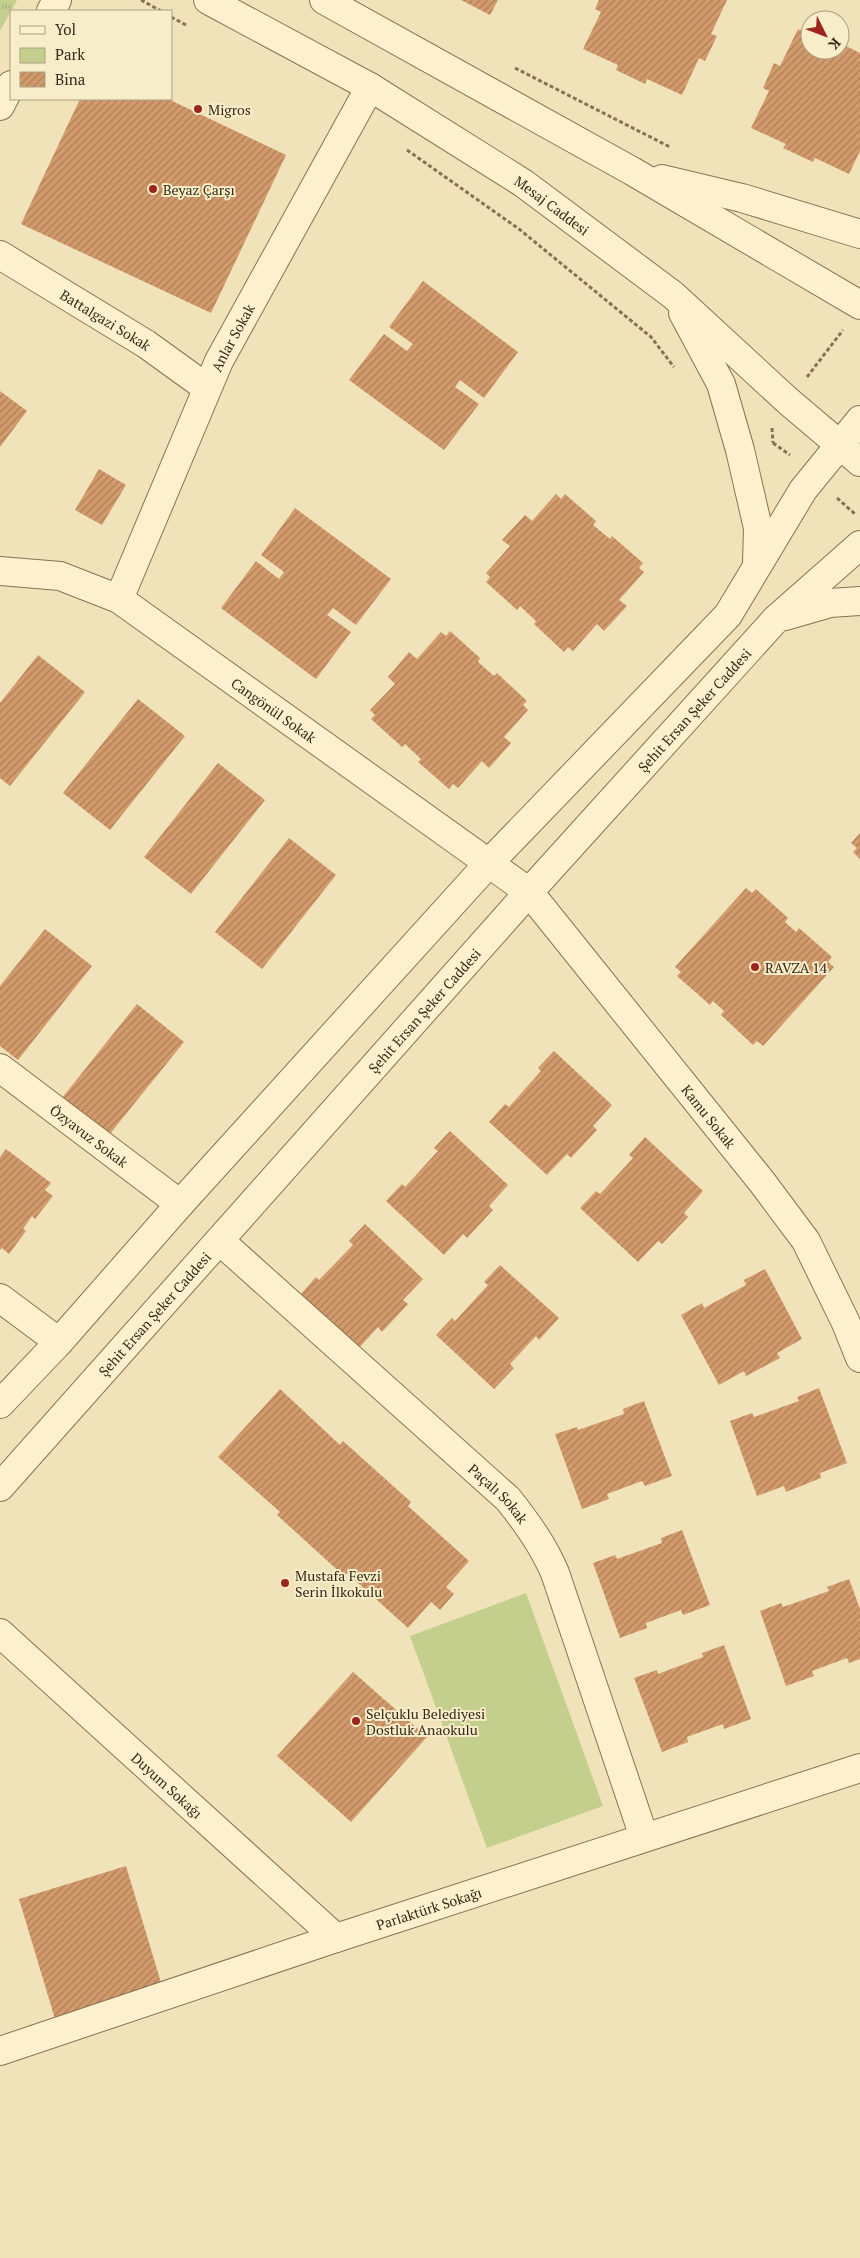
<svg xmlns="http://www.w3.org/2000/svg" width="860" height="2258" viewBox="0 0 860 2258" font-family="'PT Serif',serif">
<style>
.green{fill:#c4cf8d}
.park{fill:url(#park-tufts)}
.building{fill:url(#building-hatch)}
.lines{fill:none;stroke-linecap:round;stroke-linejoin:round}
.minor-casing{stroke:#897253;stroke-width:30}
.tertiary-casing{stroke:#897253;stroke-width:30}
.path{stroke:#897253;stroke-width:3;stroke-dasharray:4 2.5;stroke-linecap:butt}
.minor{stroke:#fcf0cd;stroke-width:28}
.tertiary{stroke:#fcf0cd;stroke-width:28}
.poi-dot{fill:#9c231e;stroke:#f8edc9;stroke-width:2}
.labels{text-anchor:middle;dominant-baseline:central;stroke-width:4;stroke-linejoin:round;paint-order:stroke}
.poi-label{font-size:14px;fill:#362919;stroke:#f8edc9;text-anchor:start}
.street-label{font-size:14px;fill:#362919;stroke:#f8edc9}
</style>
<defs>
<pattern id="park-tufts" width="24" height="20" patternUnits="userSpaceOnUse" patternTransform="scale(1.25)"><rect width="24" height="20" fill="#c4cf8d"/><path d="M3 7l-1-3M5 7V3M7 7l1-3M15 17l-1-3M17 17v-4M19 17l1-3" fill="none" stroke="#a9b279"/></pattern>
<pattern id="building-hatch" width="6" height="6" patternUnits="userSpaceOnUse" patternTransform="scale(1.25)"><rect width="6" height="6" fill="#d39b6c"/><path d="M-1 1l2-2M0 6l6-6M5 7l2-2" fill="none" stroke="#ac7e58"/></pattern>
</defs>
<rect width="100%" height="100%" fill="#f1e3b9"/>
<path class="green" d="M526,1593L603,1806L487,1848L410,1636Z"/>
<path class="park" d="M0,0H17L0,31Z"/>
<g class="building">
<path d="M461,0H498L490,15Z"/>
<path d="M599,0H727L711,34L717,36L705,61L699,58L682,95L647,79L645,84L616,70L618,65L583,49L601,12L595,9Z"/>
<path d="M798,29L810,35V50H840V43L860,53V151L849,174L815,158L813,162L783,148L786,144L751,128L769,91L763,88L774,63L780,66Z"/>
<path d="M80,99H168L286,155L211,313L21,224Z"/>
<path d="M423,281L518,352L484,398L460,380L455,387L479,404L444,450L349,380L384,334L407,351L413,344L389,327Z"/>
<path d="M0,391L27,411L0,447Z"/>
<path d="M99,469L126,485L102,525L75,510Z"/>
<path d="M556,494L561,499L565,494L596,521L593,525L610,539L612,536L643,563L639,568L644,572L619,600L627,606L604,631L597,624L573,651L568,647L564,652L534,624L536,621L520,606L517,610L486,582L490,577L486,573L510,546L502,540L525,515L532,521Z"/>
<path d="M295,508L391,579L356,625L333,608L327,615L351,632L316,679L221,608L256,561L279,579L284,572L261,555Z"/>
<path d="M450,631L480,658L478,662L494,676L497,673L527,701L523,705L528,710L504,737L511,743L489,768L482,761L458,788L453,784L449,789L418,762L421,759L405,744L402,747L371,719L375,715L370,710L395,684L388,677L409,652L417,659L441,632L446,636Z"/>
<path d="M38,655L85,692L10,786L0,778V703Z"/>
<path d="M138,699L185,736L110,830L63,793Z"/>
<path d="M218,763L265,800L191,894L144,857Z"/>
<path d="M860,833V859L853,852L857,848L851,843Z"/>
<path d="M289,838L336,875L262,969L215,932Z"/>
<path d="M746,888L752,893L756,889L788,918L785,922L796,932L799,928L832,957L828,962L834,967L763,1046L757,1041L753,1045L721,1015L724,1011L713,1001L710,1005L677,976L681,972L675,967Z"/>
<path d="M45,929L92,966L18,1060L0,1046V986Z"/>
<path d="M137,1004L184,1042L109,1135L62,1098Z"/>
<path d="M554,1051L612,1105L593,1126L597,1130L571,1158L567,1154L547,1175L489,1122L505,1104L509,1107L541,1071L538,1068Z"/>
<path d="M450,1131L508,1185L489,1206L493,1210L467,1238L463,1234L444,1255L386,1201L402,1184L405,1187L438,1151L434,1148Z"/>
<path d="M645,1137L703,1191L684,1213L688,1217L662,1244L658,1241L638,1262L580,1208L596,1191L600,1194L633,1158L629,1155Z"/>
<path d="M6,1149L51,1183L45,1190L53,1196L35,1219L32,1216L23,1229L26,1231L9,1254L2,1248L0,1250V1157Z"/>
<path d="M365,1224L423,1279L403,1300L408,1304L382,1332L378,1327L358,1349L300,1295L316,1277L319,1280L353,1245L349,1241Z"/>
<path d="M500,1265L559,1318L539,1340L536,1336L510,1364L514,1368L494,1389L436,1335L452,1318L455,1321L488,1285L484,1282Z"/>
<path d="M765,1269L802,1339L777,1353L780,1358L746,1376L744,1371L719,1385L681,1315L702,1303L704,1308L746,1285L744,1280Z"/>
<path d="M819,1388L847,1463L820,1473L821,1478L786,1492L784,1486L757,1496L730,1421L752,1413L754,1417L799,1401L797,1397Z"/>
<path d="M280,1389L340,1445L343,1441L411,1502L408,1506L469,1561L446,1587L454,1594L440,1610L431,1602L408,1628L347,1573L344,1576L277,1515L280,1512L218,1457Z"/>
<path d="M644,1401L672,1476L645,1486L642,1481L607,1494L609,1499L582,1509L555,1434L577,1427L578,1430L624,1414L623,1409Z"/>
<path d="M682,1530L710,1605L683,1615L681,1610L646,1623L647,1628L620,1638L593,1563L615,1555L617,1559L662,1543L661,1538Z"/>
<path d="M849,1579L860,1609V1659L849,1663L847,1658L812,1671L814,1676L786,1686L760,1611L781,1603L783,1607L829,1591L827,1587Z"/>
<path d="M724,1645L751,1719L724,1729L723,1724L687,1737L688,1742L662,1752L634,1678L657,1670L658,1674L703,1657L702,1653Z"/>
<path d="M353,1672L427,1737L351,1822L277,1756Z"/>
<path d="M126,1866L162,1986L55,2019L19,1899Z"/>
</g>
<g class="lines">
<g class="minor-casing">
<g id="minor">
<path d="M51,11L57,0"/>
<path d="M0,106L11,85"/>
<path id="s1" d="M0,255L146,344L207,388"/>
<path id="s2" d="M0,571L60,576L119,599L529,892L762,1182L806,1241L846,1323L860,1358"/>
<path id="s3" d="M119,599L219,361L370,87"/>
<path id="s4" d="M0,1068L180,1204"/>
<path id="s5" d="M220,1241L508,1499C527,1523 543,1545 555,1573L644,1837"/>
<path d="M0,1298L59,1342"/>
<path id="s6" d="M0,1633L336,1938"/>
<path id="s7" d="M0,2051L336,1938L860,1768"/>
</g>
</g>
<g class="tertiary-casing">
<g id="tertiary">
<path id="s8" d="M208,0L370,87L523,183L673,295L788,401L860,462"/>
<path d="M324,0L632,171L860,305"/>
<path d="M662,179L742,198L860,234"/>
<path d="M683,313L721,384L740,450L758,528L757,563"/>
<path d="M785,616L830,603L860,601"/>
<path d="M0,1404L59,1342L180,1204L489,863L728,615L803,490L860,420"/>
<path id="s9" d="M0,1487L529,892L776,619L860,545"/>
</g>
</g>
<g class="path">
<path d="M141,0L161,11"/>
<path d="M171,17L188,26"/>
<path d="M515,68L670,147"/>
<path d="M407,150L519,229L651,337L674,367"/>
<path d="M807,377L843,330"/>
<path d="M772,428L773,443"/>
<path d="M773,443L790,455"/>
<path d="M837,498L855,514"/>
</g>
<use href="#minor" class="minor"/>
<use href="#tertiary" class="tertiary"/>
</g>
<g class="poi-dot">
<circle cx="198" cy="109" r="5"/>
<circle cx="153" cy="189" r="5"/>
<circle cx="755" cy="967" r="5"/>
<circle cx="285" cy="1583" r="5"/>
<circle cx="356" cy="1721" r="5"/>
</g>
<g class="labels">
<g class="poi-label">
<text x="208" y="109">Migros</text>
<text x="163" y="189">Beyaz Çarşı</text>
<text x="765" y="967">RAVZA 14</text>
<text x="295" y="1575">Mustafa Fevzi<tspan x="295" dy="16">Serin İlkokulu</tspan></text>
<text x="366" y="1713">Selçuklu Belediyesi<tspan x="366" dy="16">Dostluk Anaokulu</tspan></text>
</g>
<g class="street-label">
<text stroke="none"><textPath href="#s8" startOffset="401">Mesaj Caddesi</textPath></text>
<text stroke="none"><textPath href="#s1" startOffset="124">Battalgazi Sokak</textPath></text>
<text stroke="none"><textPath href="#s3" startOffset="285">Anlar Sokak</textPath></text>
<text stroke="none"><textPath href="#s2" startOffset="314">Cangönül Sokak</textPath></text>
<text stroke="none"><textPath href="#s9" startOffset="1042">Şehit Ersan Şeker Caddesi</textPath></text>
<text stroke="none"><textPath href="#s9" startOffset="638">Şehit Ersan Şeker Caddesi</textPath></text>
<text stroke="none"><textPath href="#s2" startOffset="915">Kamu Sokak</textPath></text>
<text stroke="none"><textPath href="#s4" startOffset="112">Özyavuz Sokak</textPath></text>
<text stroke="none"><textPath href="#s9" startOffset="232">Şehit Ersan Şeker Caddesi</textPath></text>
<text stroke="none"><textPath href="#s5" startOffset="376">Paçalı Sokak</textPath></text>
<text stroke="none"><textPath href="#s6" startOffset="226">Duyum Sokağı</textPath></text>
<text stroke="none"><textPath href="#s7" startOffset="452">Parlaktürk Sokağı</textPath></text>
</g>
</g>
<rect x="10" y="10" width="162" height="90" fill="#f8edc9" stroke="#aa9f83"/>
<rect x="20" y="26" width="25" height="8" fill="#fcf0cd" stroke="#aa9f83"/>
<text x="55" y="35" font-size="15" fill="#362919">Yol</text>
<rect x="20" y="48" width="25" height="15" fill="#c4cf8d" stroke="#aa9f83"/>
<text x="55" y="60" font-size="15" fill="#362919">Park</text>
<rect x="20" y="72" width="25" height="15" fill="url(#building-hatch)" stroke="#aa9f83"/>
<text x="55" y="85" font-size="15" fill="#362919">Bina</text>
<g transform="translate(825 35) rotate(132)"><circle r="24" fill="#f8edc9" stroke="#aa9f83"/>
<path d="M0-4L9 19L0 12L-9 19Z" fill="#9c231e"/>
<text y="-8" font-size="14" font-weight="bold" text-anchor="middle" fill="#362919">K</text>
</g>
</svg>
